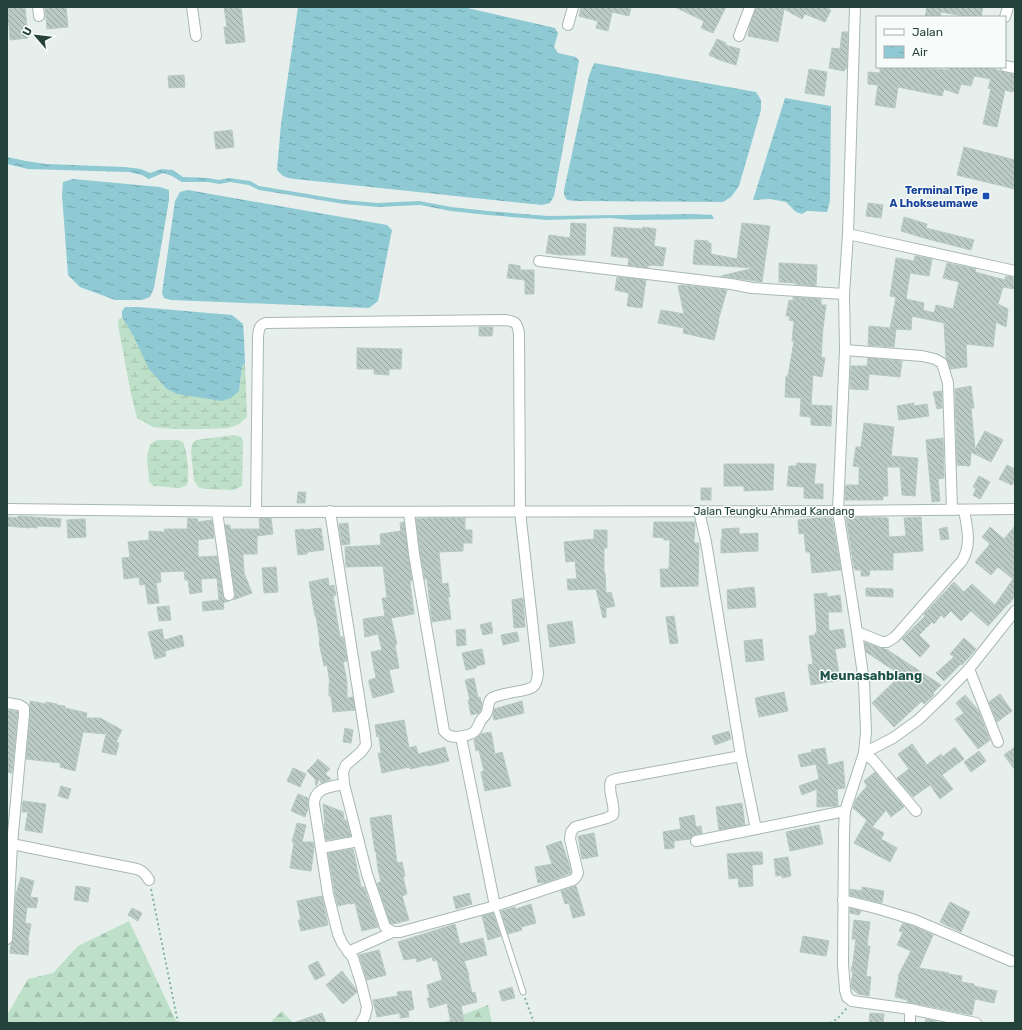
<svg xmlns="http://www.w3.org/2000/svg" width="1022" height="1030" viewBox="0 0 1022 1030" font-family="Rubik,sans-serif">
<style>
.forest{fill:url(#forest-firs)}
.wetland{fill:url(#wetland-marsh)}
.water{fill:url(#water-ripples)}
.building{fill:url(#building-back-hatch);stroke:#b8c9c2}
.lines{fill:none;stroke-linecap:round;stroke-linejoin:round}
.lane-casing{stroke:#a8b8b2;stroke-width:7}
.street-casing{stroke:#a8b8b2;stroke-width:12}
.path{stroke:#86b3a5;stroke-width:2;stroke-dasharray:2 3;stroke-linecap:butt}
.lane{stroke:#fff;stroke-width:5}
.street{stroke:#fff;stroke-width:10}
.transit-dot{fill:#1a4fb4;stroke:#f7fbf9;stroke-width:1.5}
.labels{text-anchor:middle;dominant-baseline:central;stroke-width:3;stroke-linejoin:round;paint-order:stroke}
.transit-label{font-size:11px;font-weight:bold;fill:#164399;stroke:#f7fbf9;text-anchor:end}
.street-label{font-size:11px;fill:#24423a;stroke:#f7fbf9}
.quarter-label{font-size:13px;font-weight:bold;fill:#1f5548;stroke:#f7fbf9}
</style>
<defs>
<pattern id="forest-firs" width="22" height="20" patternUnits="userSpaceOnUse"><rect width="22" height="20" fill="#bfe0c8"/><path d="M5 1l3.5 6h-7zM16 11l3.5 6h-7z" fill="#a4c1ad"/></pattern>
<pattern id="wetland-marsh" width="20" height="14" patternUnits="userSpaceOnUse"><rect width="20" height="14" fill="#bfe0c8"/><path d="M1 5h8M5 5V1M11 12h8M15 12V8" fill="none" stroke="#a4c1ad"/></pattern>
<pattern id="water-ripples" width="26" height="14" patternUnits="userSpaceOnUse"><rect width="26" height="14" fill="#8ec9d4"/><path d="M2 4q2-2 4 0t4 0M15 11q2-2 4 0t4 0" fill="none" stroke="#74a5ad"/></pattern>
<pattern id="building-back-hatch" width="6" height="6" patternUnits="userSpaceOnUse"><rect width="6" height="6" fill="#bbcac4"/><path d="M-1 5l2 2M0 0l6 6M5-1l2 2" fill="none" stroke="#98a6a0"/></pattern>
</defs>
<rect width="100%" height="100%" fill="#e6efeb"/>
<g class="forest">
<path d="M129,921L177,1023H7V1015L28,979L53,973L78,946Z"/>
<path d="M488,1005L492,1023H442Z"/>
<path d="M282,1011L293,1023H270Z"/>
</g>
<g class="wetland">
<path d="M122,317L134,337L239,391L242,367L243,365L245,364L247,417L239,424L229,428L202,429H173L153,427L137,418L131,394L118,325L119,319Z"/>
<path d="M234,435L241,437L243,442L242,486L233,490L205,489L198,487L194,480L191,453L192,444L196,440Z"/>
<path d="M158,440H178L183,442C187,453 190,474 187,485L180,488L153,486L149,481L147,457L150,444Z"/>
</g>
<g class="water">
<path d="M298,7H463L555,28L558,33L554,47L558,53L576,57L579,61L554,196L550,203L542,205L295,179C286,178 283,177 277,170L281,124Z"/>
<path d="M594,63L756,92L761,100V110L739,186L731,197L723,202L575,201L567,200L564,195V190L589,76Z"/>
<path d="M785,98L831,106L830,201L827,212L807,211L802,214L796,212L786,202L770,199L753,200Z"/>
<path d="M7,157L26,161L46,164L125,167L141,169L150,173L161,169L173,170L183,177L208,178L219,180L229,178L250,181L259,186L343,200L377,203L419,201L451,207L488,211L548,216L694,214L712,215L714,219L632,220L610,218L548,220L488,215L451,211L420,205L378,207L344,204L278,193L259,190L249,185L230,182L220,184L207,182H182L172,176L163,173L149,179L142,175L129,172L28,169L7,164Z"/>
<path d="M73,179L160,187L169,190V200L154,288L150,297L142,300H115L80,287L68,275L62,195L63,182Z"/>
<path d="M188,190L387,225L392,230L378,301L369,308L171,300L164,298L162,293L175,201L180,192Z"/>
<path d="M125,307H139L232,315L243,324L244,338L245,364L243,365L242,367L239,391L231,398L222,401L177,394L167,389L149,369L134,337L122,317V311Z"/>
</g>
<g class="building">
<path d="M15,7H25L28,38L10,40L9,25L7,26V14H9L8,8Z"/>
<path d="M45,7H66L68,27L47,29Z"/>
<path d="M224,7H241L245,42L226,44L224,27H227Z"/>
<path d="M581,7H631L629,16L612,12L608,31L596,28L598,21L579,16Z"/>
<path d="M675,7H726L713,33L701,28L704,21Z"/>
<path d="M756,7H826L831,10L825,22L805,14L802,19L784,9L778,42L748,36L750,25Z"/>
<path d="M927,7H983L981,17H959V15L941,12L940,17H925Z"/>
<path d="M842,32H848L847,66L846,69H845L844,71L829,68L832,48L840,49Z"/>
<path d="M717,39L726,43L725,45L740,49L736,65L720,60L709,55Z"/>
<path d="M880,67H916V68L948,70V67H990V68L1015,75V91L1013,90V92L1005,90L997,127L983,124L991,89L988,88L991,79L974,76L971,86L961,84L958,94L944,89L942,96L898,87L895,108L875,105L878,85L868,84V72L880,73Z"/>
<path d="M809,69L827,72L824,96L805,93Z"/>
<path d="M184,75L185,87L169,88L168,76Z"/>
<path d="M232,130L234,147L216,149L214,132Z"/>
<path d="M964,147L1015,160V189L957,175Z"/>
<path d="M868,203L883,205L881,218L866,216Z"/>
<path d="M904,217L927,224L926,228L974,240L971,250L924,238L901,231Z"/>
<path d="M571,223L586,224L585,255H560L546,253L549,235L570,238Z"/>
<path d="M742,223L770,226L762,282L721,276L754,268L693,264L695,240L708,241V243H711V254L737,259Z"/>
<path d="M614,227L643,229V227L656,229L654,246L666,248L663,266L652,265L651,266L648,265V268L628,265L629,258L611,256Z"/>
<path d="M915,256L932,259L929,276L910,273L906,299L924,303L923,310L934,313L936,305L953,309L959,282L943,278L947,263L976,269L975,272L1005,280L1006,276L1013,277V282H1015V289L1003,287L998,304L1008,309L1006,327L996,322L993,347L966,344L967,367L950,369L948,361L946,358L944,323L912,316L911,330L896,329L894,347L868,345L869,326L890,328L896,297L890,296L896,258L914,261Z"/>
<path d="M779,263L817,265L816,286L795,284V283L779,282Z"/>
<path d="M509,264L520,266V270H534V294H525V280L507,278Z"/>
<path d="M617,277L646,280L642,308L627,306L629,293L615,290Z"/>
<path d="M682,285L727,290L718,321H719L714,340L683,333L684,328L658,323L661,310L684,314L678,286Z"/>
<path d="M793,297L821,299V305H826L823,328L821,357L825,358L822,377L813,375L811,405L832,406L831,426L811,425V417L800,416L801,398L785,397L786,376H788L794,341H792L794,321L789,320L790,316H786L789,300L793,301Z"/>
<path d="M479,327H493L492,336H479Z"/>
<path d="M357,348L402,349L401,369H389V375L374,374V369H357Z"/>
<path d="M868,358L902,361L900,377L869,374L868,390L850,389L851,366H867Z"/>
<path d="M971,386L974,408H971L975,449L985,431L1003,440L991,462L971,452L970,466L957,465L955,389Z"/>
<path d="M942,391V408L937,409L933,392Z"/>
<path d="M914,403V406L927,404L929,416L899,420L897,406Z"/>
<path d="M864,423L894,427L891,456L918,458L915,496L902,495L900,467H887L888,496H883V500H845L846,485H859V467L853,466L856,447H861Z"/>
<path d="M943,438L944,478L938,479L940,501L932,502L926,440Z"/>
<path d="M797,463L816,464L814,484H823V499L804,498V487L787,486L789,466H796Z"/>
<path d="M724,464H774L773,490L744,491V486H724Z"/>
<path d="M1007,465L1015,469V479L1012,485L999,479Z"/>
<path d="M979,476L990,482L980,499L973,495L976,489L973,487Z"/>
<rect x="701" y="488" width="10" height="12"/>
<path d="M298,492H306L305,503H297Z"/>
<path d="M18,516L61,519L60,527L37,526V528L29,527V528L7,526V517L18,518Z"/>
<path d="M846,517L888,518L889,537L906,536L904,518L921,517L923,551L893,553V570H870L869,576H861V570H855V568H854Z"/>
<path d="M188,518L198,519L197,522L212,520L214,538L198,540V557L217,556L223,596L224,599L229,601L223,603L224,609L203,611L202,602L219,600L217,578L201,579L202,592L190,594L188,580H185L184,571L160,572L161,582L156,583L159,603L148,604L145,584L140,585L139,577L124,579L122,558L130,557L128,542L149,540V531L165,532L164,529H187Z"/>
<path d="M264,518H271L273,534L257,536V554H243L244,573L252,593L233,600L235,597V594L225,525H230V529H260L259,519Z"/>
<path d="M430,518H465V530H472V543H463V551L439,552L442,584L448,583L450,597H448L451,619L432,622L427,579H425L420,553L416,519Z"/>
<path d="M816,518H832L841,570L812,573L810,552H806L804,533L799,534L798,520Z"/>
<path d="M85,519L86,537L68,538L67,520Z"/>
<path d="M404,522L412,581H410L414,614L391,618L397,644L395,645L399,668L389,670L394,692L373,698L369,683V680L376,678L371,652L382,650L378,634L365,637L363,619L385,616L382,598H387L383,566L346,567L345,547L381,545L380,534L401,531L400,523Z"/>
<path d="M654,522H695L694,543H699L698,586L661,587L660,569H669L670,540H664V538L653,537Z"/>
<path d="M348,523L350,544L342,545L339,524Z"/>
<path d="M1015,526V596L1009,604H1008L988,626L971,611L961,621L951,611L944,618L941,615L934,624L932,622L919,635L930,646L920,657L902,639L925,616L924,614L954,582L964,592L972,584L995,605L1013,579L998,567L991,575L975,562L990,544L982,537L990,527L1004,539Z"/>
<path d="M947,527L949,539L941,540L939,529Z"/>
<path d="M321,528L324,550L307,552V554L298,555L295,530L304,529V530Z"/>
<path d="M739,528V534L758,533V551L721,553V539H722V529Z"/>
<path d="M594,530H607V548H604V573H605L606,593L611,592L615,606L606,608V617L603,618L596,589L568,590L567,579H577L575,561L566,562L564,542L594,539Z"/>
<path d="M276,567L278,592L264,593L262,568Z"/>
<path d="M328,578L329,586L334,585L336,595L333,596L340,637H343L347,661L343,662L347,682V698L353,697L355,710L333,712L331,696H329V683H330L327,665L324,666L319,642L320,641L316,616H315L309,582Z"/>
<path d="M754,587L756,607L728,609L727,590Z"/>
<path d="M866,588L893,589V597L866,596Z"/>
<path d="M827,593V597L840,595L842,612H828L829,631L843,629L846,647L835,649L840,680L811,685L808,665L813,664L809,636L815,635V633H817L814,594Z"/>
<path d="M523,598L525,627L514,628L512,600Z"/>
<path d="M169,606L171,620L159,621L157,607Z"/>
<path d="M674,616L678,643L670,644L666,617Z"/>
<path d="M572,621L575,643L550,647L547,625Z"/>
<path d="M491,622L493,633L483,635L480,625Z"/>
<path d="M162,629L164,640L182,635L184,646L165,651L166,656L155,659L148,632Z"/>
<path d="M465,629L466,645L457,646L456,630Z"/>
<path d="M517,632L519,641L503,645L501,635Z"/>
<path d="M964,638L976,649L962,665L961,664L944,681L936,673L954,657L950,654Z"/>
<path d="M762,639L764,660L746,662L744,641Z"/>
<path d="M865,642L880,648H883L886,650V649L941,685L933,693L934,695L924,704L922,701L894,727L872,703L901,675L866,652Z"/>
<path d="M482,649L485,664L476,666V668L466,670L462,653Z"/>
<path d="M474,678L478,698L480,697L482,705L481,710L479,713L471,715L468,700H470L465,680Z"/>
<path d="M784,692L788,711L759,717L755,698Z"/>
<path d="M1000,694L1012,711L997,722L989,702Z"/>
<path d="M965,695L978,710L990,740L978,749L955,719L964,713L956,703Z"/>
<path d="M30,701L46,704V702L57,704V705L65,706V708L87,713L86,718H100L122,730L116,742L119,743L116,755L102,752L106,734L83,732L75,771L60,767L61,763L26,759L30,715Z"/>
<path d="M522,701L524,713L494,720L493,715L494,709Z"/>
<path d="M7,710L18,712L12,773L7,772Z"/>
<path d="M404,720L409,748L416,746L418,754L445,747L449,761L429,766L428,765L410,769L409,767L382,773L378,753H381L379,736L377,737L375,725Z"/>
<path d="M345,728L353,730L351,743L343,742Z"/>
<path d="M729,731L731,739L715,745L712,736Z"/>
<path d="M491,732L495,754L502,752L511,786L485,791L481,772L484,771L479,750L476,751L474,740L481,734Z"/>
<path d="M912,744L927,765L941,754L942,757L955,747L964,759L942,775L953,789L940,799L930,785L913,797L897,778L909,769L898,754Z"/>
<path d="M1015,747V770L1004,755Z"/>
<path d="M825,748L828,765L843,761L845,788L837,789L838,806L817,807V789L802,795L799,786L819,779L816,764L801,767L798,755L812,752L811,750Z"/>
<path d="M979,751L986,761L971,772L964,762Z"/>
<path d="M318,759L330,769L325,774L331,779L329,780L321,783L320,778L316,786L315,779L307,771L314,764Z"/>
<path d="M293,768L306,774L300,787L287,781Z"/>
<path d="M875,772L904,807L891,817L886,810L872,827L884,833L881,839L897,848L890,862L854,843L867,820L853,808L856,799L867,786L864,781Z"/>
<path d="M61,786L71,789L68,799L58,796Z"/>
<path d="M298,794L308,798V809L305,817L291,811Z"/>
<path d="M23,801L46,804L42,833L25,830L28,812H22Z"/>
<path d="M742,803L745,825L719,830L716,807Z"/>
<path d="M323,804L343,812L344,820H346L351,836L326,840L324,824H325Z"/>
<path d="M391,815L397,863L402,862L405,876L403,877L407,894L402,896L409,920L393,924L390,923L377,883L381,882L378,869L376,851L375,852L370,818Z"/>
<path d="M694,815L696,827L701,826L702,833L694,835L690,839L674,841V848L665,849L663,832L681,829L679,818Z"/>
<path d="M297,823L306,825L302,842H313L314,847L311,871L290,868L294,842H292Z"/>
<path d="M819,825L823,844L790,851L786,832Z"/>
<path d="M594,833L598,856L582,859L578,836Z"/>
<path d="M561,841L569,864L571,873L547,882L538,883L535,867L552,864L546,846Z"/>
<path d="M353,849L361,887H364L378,927L362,931L355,903L350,904V903L338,906L335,894L328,853Z"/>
<path d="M752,852H762L763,864L752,865L753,886L739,887L738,878L729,879L727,854Z"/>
<path d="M788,857L791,876L782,878V875L776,876L774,859Z"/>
<path d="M21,877L34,881L30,897L38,898L36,908L27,907L25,923L31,924L28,941H29L28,955L10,953L11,944L13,939L16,894Z"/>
<path d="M76,886L90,888L88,902L74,900Z"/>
<path d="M576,886L585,915L573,918L569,903L565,904L561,891Z"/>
<path d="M862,887L884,891L882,903L850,895V889L862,891Z"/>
<path d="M469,893L472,904L456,909L453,897Z"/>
<path d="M322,896L328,925L301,931L298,920H301L297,901Z"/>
<path d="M950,902L970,912L961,932L940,922Z"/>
<path d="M531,904L536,923L521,927L522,930L508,934L501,911L515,907L516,909Z"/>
<path d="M132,908L142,913L138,921L128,915Z"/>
<path d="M850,908L861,911L859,915L850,913Z"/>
<path d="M493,913L501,936L488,940L482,916Z"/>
<path d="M854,920L870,922L867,946H870L866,976L871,977L869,996L858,994L851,988V984L853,972L851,971L853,962L856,939H852Z"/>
<path d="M903,923L913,926L933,935L919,968L949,973L948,974L962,976L961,982L974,984V986L997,991L994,1003L975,999L972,1015L907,1002V1000L895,997L899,976H898L911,951L897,945L903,932L899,931Z"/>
<path d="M455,924L460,944L483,938L487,955L464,961L469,975H468L472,993L475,992L477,1002L461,1006L464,1021L451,1023L447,1003L430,1008L427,998H430L427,985L442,980L437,960L433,961L432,957L417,962L416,958L404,960L398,942Z"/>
<path d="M803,936L829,941L826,956L800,952Z"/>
<path d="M379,950L386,975L367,980L359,955Z"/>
<path d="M318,961L325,975L315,980L308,966Z"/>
<path d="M342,971L355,988L357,992L343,1004L326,985Z"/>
<path d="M512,987L515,998L502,1001L499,991Z"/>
<path d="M407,991H411L414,1009L408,1011L409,1017L400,1018V1013L377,1017L373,1000L398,996L397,992Z"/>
<path d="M322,1013L326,1023H297L296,1022Z"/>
<path d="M870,1013L884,1014L883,1023H869Z"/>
<path d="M926,1019L937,1021L936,1023H925Z"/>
</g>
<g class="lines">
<g class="lane-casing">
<path id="lane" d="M495,906L523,992"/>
</g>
<g class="street-casing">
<g id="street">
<path d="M38,7L39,16"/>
<path d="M192,7L196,36"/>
<path d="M855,7L848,234L844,294L845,350L838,511L857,632L864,682L866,732L864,753L845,811L844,831L843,964L845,990L847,997L852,1001L910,1009V1023"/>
<path d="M1005,17L1008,7"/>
<path d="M568,25L573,7"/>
<path d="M739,36L750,7"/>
<path d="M1005,66L1015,68"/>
<path d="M848,234L1015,271"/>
<path d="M539,261L731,284L752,288L844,294"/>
<path d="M845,350L922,356L935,359L942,363L948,383L952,510"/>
<path d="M7,509L256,512L838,511L1015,509"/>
<path d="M330,511L365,735L366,745L361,752L346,765L343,772L344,784L367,874L385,927L393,932H400L495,906L573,880L576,877L578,873L570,839L571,832L575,827L607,818L613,815C616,804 607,792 611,781L616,779L741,756"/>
<path d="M699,511L706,542L741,756L756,829L845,811"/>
<path d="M217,512L229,595"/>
<path d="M256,512L258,336C259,329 259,325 266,323L504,320C515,321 517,322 519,333L520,511L538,674C537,678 537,683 534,686C528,692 502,692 492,698C487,702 489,707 487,712C486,715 483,718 481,720C479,723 478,728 475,731C472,735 463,736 458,737C451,737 448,736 444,731L414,554L409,512"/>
<path d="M857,632L882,642H887L895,637L962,561C972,544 967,528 964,510"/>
<path d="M969,669L998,742"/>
<path d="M7,703L19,705L24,708V714L12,844L7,939"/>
<path d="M461,737L495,906"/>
<path d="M344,784C331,787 314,787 314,804L328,894L338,934L342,943L353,958L361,983L367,1007L365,1016L361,1023"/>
<path d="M916,811L873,760L864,753L893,738L918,720L942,697L969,669L1015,611"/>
<path d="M696,841L756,829"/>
<path d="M12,844L61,854L137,869C143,871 146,874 149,880"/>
<path d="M321,848L359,841"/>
<path d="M843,900L879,909L915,920L1011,961"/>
<path d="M348,952L393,932"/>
<path d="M910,1009L976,1023"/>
</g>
</g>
<g class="path">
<path d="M151,889L178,1023"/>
<path d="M525,998L534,1023"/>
<path d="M830,1023L837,1019L847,1008"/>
</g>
<use href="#lane" class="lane"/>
<use href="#street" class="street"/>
</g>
<rect class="transit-dot" x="982" y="192" width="8" height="8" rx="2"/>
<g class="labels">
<g class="transit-label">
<text x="978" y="190">Terminal Tipe<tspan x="978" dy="13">A Lhokseumawe</tspan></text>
</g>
<g class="street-label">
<text x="774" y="511">Jalan Teungku Ahmad Kandang</text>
</g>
<g class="quarter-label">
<text x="871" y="675">Meunasahblang</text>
</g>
</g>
<rect width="1022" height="1030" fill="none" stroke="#24423a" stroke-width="16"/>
<rect x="876" y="16" width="130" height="52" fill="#f7fbf9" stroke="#a3b1ad"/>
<rect x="884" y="29" width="20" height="6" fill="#ffffff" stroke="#a3b1ad"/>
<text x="912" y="36" font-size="12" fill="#24423a">Jalan</text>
<rect x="884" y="46" width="20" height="12" fill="url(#water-ripples)" stroke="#a3b1ad"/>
<text x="912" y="56" font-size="12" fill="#24423a">Air</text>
<g transform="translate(36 36) rotate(298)" stroke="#f7fbf9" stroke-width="3" paint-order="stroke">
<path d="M0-3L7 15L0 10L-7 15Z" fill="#24423a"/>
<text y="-6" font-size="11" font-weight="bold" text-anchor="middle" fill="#24423a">U</text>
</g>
</svg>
